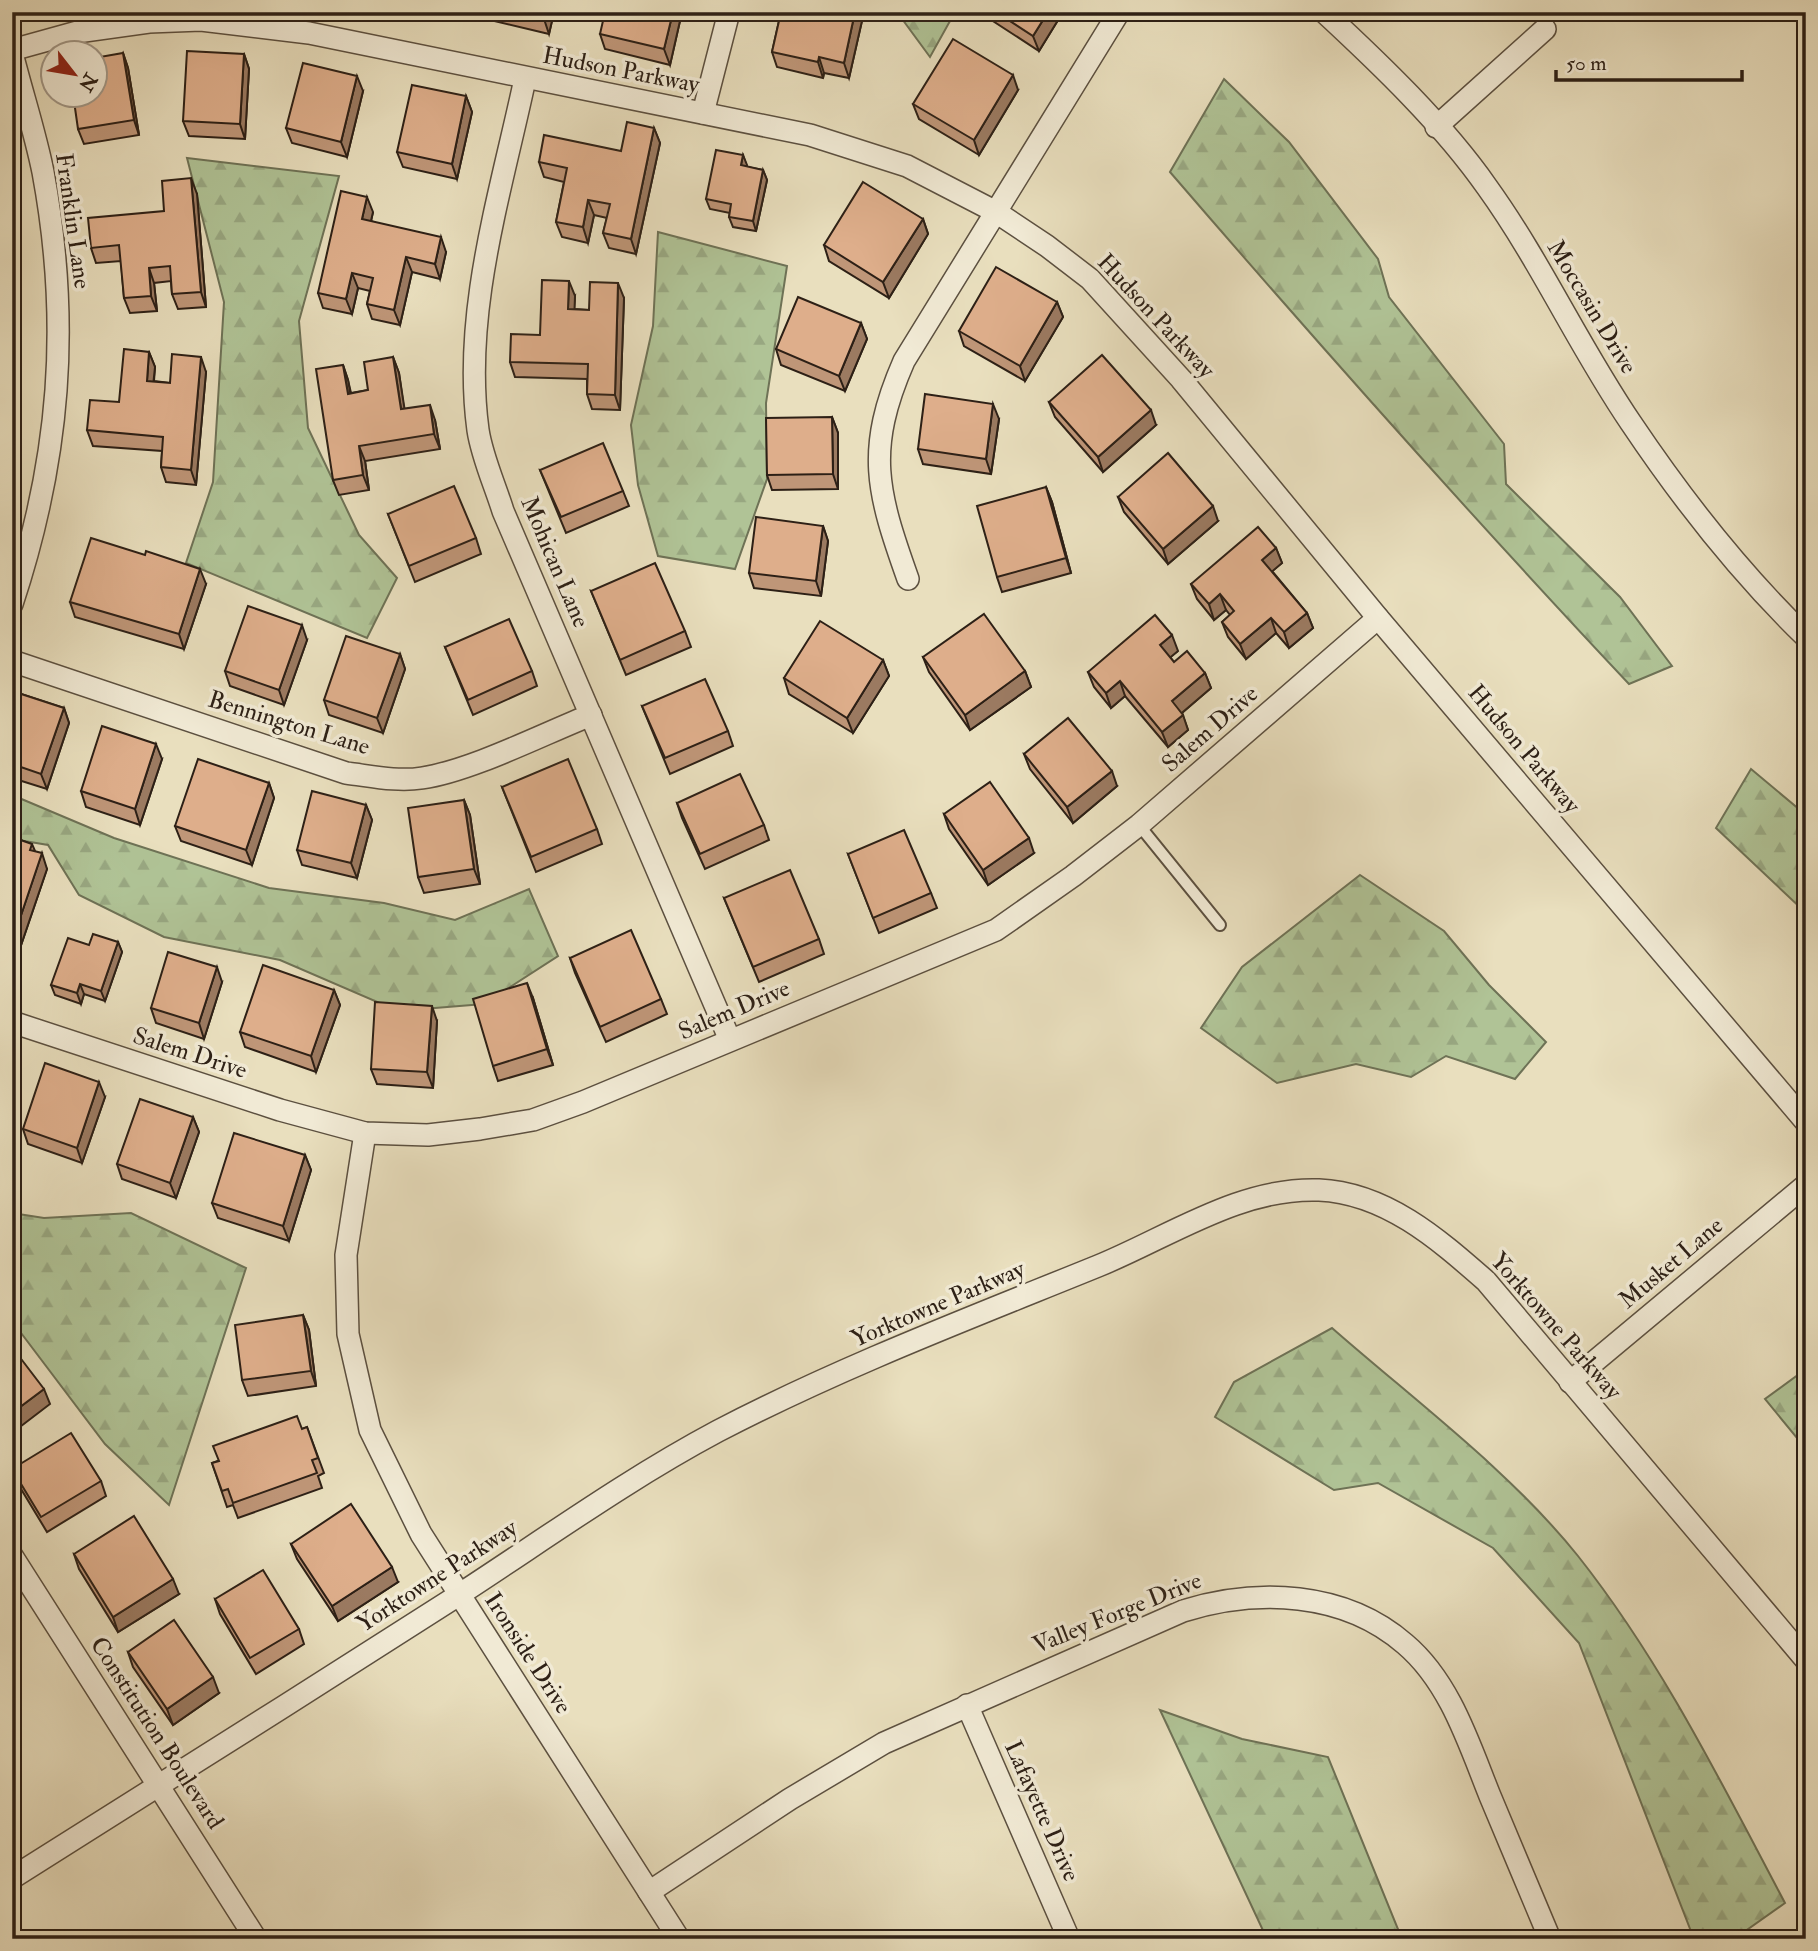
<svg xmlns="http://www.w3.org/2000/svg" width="1818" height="1951" viewBox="0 0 1818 1951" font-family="'IM FELL Double Pica',serif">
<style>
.forest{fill:url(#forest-firs);stroke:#6e7256;stroke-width:2}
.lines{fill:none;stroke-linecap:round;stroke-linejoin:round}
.lane-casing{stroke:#5c5040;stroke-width:14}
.street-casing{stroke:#5c5040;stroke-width:24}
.lane{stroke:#f1ead5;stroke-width:10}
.street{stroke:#f1ead5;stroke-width:21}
.wall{fill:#bf9678;stroke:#2d2016;stroke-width:2}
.shaded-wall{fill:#9b7a61;stroke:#2d2016;stroke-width:2}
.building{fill:#deae8b;stroke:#2d2016;stroke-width:2}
.labels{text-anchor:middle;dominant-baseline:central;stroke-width:7;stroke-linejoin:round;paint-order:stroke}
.street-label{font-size:24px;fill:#2d2016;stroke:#f1ead5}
</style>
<defs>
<pattern id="forest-firs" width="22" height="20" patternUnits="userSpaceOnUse" patternTransform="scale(1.75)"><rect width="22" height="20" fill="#b0c396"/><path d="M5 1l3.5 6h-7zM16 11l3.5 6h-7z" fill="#98a781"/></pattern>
</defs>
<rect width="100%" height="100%" fill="#e9dfbe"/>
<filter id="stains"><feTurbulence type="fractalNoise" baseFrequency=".00286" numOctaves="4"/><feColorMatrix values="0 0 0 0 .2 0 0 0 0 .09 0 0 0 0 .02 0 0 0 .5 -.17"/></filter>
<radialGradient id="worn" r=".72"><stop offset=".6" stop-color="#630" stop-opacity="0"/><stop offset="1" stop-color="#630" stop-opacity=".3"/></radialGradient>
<g class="forest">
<path d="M897,12H955L930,57Z"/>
<path d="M1224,79L1289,142L1378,259L1389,297L1504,444L1506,484L1620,597L1672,666L1629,684C1472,517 1320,346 1170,172Z"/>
<path d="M187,158L339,176L299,321L308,428L359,535L397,578L367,638L186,563L213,482L224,302Z"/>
<path d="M658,232L787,266L766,403L767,479L735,569L658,556L638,485L631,425L653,326Z"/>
<path d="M1751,769L1806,815V913L1716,828Z"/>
<path d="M12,795L114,838L269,888L384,903L455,920L529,889L558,956L484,1004L398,1011L280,960L164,937L79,895L48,845L12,839Z"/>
<path d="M1360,875L1444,931L1489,985L1546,1042L1515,1079L1446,1056L1411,1077L1356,1064L1277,1083L1201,1028L1242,967Z"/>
<path d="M12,1213L44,1218L131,1213L246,1268L169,1505L105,1444L12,1321Z"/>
<path d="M1332,1328C1414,1400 1510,1471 1578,1556C1662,1662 1722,1784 1785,1903L1734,1939H1694L1579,1643L1493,1548L1378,1483L1334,1490L1215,1417L1234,1382Z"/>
<path d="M1806,1369V1449L1765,1399Z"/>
<path d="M1160,1710L1242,1739L1328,1757L1402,1939H1267Z"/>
</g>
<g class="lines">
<g class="lane-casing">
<path id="lane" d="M1139,825L1220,925"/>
</g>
<g class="street-casing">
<g id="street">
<path d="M1324,12C1380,64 1443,124 1487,187C1541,262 1579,347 1631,423C1682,499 1740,573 1806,637"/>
<path d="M12,50L77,32L149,22L201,20L309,33L810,135L907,166L996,212L1047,246L1090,279L1181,379L1378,618L1806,1122"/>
<path d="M12,53C22,93 35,132 43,172C71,323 60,459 12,604"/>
<path d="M525,79C501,192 462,313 478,430C482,457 495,485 503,511L730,1040"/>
<path d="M703,113L729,12"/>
<path d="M1436,127L1545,29"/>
<path d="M908,579C877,492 865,450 904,361L1119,12"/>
<path d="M12,661L346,773C371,776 397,782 422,778C471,771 543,734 591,715"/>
<path d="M12,1022L280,1110L365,1133L428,1135L480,1129L533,1120L583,1102L996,930L1073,876L1139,825L1378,618"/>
<path d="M365,1133L346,1255L348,1334L370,1430L421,1534L679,1939"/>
<path d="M1570,1382L1806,1185"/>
<path d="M12,1556L256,1939"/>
<path d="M967,1705L1069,1939"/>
<path d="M12,1878C160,1785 307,1692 454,1598C542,1541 626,1480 718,1431C841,1367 970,1318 1098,1266C1169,1237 1240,1187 1319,1190C1386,1193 1438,1239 1486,1281L1806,1660"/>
<path d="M649,1892L790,1799L884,1743L1183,1611C1257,1588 1344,1591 1405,1644C1450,1682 1469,1744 1490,1796C1510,1844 1530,1891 1550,1939"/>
</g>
</g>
<use href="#lane" class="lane"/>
<use href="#street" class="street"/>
</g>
<g class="wall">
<path d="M475,12H554L549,34L477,17Z"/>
<path d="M682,12L670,65L605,49L600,34Z"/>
<path d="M781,12H864L849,78L824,73L823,78L777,67L772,52Z"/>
<path d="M979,12H1063L1039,51Z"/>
<path d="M123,53L128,68L139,135L84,144L78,129Z"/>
<path d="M244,54L249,69L245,139L189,136L183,121Z"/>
<path d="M1018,90L979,155L919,119L913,104Z"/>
<path d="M363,91L347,157L292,143L286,128Z"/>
<path d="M466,96L472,112L457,179L403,167L397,152Z"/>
<path d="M654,128L660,143L636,254L609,248L603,233L607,218L594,215L588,243L562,237L556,222L564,182L544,177L539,162L621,151Z"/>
<path d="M743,155L747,167L763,170L767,180L756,231L733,227L729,217L730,213L710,209L706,199Z"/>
<path d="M197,194L206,307L178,309L172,294L171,281L154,283L157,311L130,313L124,298L121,261L96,263L91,248Z"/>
<path d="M373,212L371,221L446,252L440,279L412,272L400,325L372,319L367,304L370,291L358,288L352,314L323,308L318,293Z"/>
<path d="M923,219L928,234L889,298L829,261L824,245Z"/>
<path d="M575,296L574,309L589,310L624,298L620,410L592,409L587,394V379L515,377L510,362L540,335Z"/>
<path d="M1057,302L1063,317L1025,381L964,346L959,331Z"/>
<path d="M861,323L867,339L845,391L781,365L776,349Z"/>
<path d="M149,352L155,367L154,381L170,383L206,372L196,485L166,482L161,467L162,451L93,446L87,430L119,402Z"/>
<path d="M393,357L399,373L404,409L435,420L440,449L365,461L369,490L339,495L333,480L343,365L348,380L351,393L368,390Z"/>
<path d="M1049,402L1156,425L1103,472L1055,417Z"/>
<path d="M832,417L838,433V489L772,490L767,475Z"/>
<path d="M999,419L991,474L923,464L918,449Z"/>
<path d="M540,470L623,491L629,506L566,533Z"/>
<path d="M1046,487L1052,502L1071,573L1002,592L997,577Z"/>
<path d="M1118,497L1218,521L1168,564L1124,512Z"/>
<path d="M388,514L476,538L481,554L415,582Z"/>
<path d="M823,526L828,541L821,596L754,588L749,573Z"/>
<path d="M1276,548L1282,563L1272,571L1307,613L1313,628L1289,648L1276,633L1246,659L1228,637L1222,622L1230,615L1226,610L1214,620L1197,599L1191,584Z"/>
<path d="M206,584L184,649L75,617L70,602Z"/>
<path d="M591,591L685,631L691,647L626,675Z"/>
<path d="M307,640L284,705L230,686L225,671Z"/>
<path d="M445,647L532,671L537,686L473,715Z"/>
<path d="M1178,651L1170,657L1174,662L1205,673L1211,688L1182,713L1188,730L1168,747L1125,696L1111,708L1094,687L1088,672Z"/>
<path d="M400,654L405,669L383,733L329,715L324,700Z"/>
<path d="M923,657L1025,671L1031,687L970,730L929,672Z"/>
<path d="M883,660L889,676L853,733L789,694L784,678Z"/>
<path d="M12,691L64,708L69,723L47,789L12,778Z"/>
<path d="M642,706L728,731L733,746L670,774Z"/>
<path d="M1024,754L1117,786L1073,823L1030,769Z"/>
<path d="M162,759L140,825L86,807L81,791Z"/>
<path d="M269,783L274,798L252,865L181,841L175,826Z"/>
<path d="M502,787L597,829L602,844L536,872Z"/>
<path d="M464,800L470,815L480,884L424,893L418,877Z"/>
<path d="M677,803L764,825L769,840L705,869L682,818Z"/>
<path d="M366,805L372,820L357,878L302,865L297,850Z"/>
<path d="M944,814L1034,853L988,885L949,829Z"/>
<path d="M12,837L32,844L35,851L47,869L18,954L12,952Z"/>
<path d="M848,854L931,893L937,908L879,933Z"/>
<path d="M724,898L819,939L824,954L759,982Z"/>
<path d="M118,942L122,952L105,1001L84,994L81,1004L55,995L51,985L89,945Z"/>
<path d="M570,958L661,999L667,1014L606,1042L575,973Z"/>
<path d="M222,982L204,1039L156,1023L151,1008Z"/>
<path d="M334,990L340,1005L316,1072L245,1047L240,1032Z"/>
<path d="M533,998L553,1065L498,1081L493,1066Z"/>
<path d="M437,1021L433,1088L377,1084L371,1069Z"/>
<path d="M105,1097L82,1163L28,1144L23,1129Z"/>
<path d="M193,1117L199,1132L176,1198L122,1179L117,1164Z"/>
<path d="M305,1155L311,1170L289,1241L218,1218L212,1203Z"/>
<path d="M303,1315L309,1330L316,1386L248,1396L242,1380Z"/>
<path d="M307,1427L324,1473L318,1476L322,1488L238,1518L233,1505L227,1507L212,1463Z"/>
<path d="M12,1469L101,1481L106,1496L47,1532L18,1484Z"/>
<path d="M291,1544L398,1582L338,1621L297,1559Z"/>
<path d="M74,1554L179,1594L118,1632L79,1569Z"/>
<path d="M215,1599L299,1629L304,1644L256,1674L220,1614Z"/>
<path d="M128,1652L219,1693L173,1725L133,1667Z"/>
</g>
<g class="shaded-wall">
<path d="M545,12H554L549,34L544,19Z"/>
<path d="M673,12H682L670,65L664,49Z"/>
<path d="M855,12H864L849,78L844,63Z"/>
<path d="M1048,12H1063L1039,51L1033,36Z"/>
<path d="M123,53L128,68L139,135L134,120Z"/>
<path d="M244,54L249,69L245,139L240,124Z"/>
<path d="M819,57L824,73L823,78L818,62Z"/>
<path d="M1013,75L1018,90L979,155L974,140Z"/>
<path d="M357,76L363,91L347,157L341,142Z"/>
<path d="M466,96L472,112L457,179L452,164Z"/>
<path d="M654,128L660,143L636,254L631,239Z"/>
<path d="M743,155L747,165L745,176L741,165Z"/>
<path d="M763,170L767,180L756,231L753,221Z"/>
<path d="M191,178L197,194L206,307L201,292Z"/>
<path d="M367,197L373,212L368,234L362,219Z"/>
<path d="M588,200L594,215L588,243L583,227Z"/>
<path d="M923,219L928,234L889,298L883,282Z"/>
<path d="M441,237L446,252L440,279L435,264Z"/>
<path d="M406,257L412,272L400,325L394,310Z"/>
<path d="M149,268L154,283L157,311L151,296Z"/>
<path d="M352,273L358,288L352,314L346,299Z"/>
<path d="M569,281L575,296L574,324L568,309Z"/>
<path d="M618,283L624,298L620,410L615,395Z"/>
<path d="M1057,302L1063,317L1025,381L1020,366Z"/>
<path d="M861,323L867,339L845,391L839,376Z"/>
<path d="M149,352L155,367L152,396L147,381Z"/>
<path d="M201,357L206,372L196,485L191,470Z"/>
<path d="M393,357L399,373L407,425L401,409Z"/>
<path d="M343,365L348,380L353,409L348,394Z"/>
<path d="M993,404L999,419L991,474L986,459Z"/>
<path d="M430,405L435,420L440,449L434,434Z"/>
<path d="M1151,410L1156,425L1103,472L1098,457Z"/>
<path d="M832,417L838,433V489L833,474Z"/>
<path d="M359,446L365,461L369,490L363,475Z"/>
<path d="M1046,487L1052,502L1071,573L1066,558Z"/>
<path d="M1213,506L1218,521L1168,564L1163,549Z"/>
<path d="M823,526L828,541L821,596L816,581Z"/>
<path d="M1276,548L1282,563L1268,575L1262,560Z"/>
<path d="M200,569L206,584L184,649L179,634Z"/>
<path d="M1220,594L1226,610L1214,620L1209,604Z"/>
<path d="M1307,613L1313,628L1289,648L1284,632Z"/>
<path d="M1271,618L1276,633L1246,659L1240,644Z"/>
<path d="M302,625L307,640L284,705L279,690Z"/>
<path d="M1172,635L1178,651L1166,661L1160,645Z"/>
<path d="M400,654L405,669L383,733L377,718Z"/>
<path d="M883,660L889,676L853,733L847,718Z"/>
<path d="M1025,671L1031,687L970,730L965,715Z"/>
<path d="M1205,673L1211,688L1177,717L1172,701Z"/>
<path d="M1120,681L1125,696L1111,708L1106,693Z"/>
<path d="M64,708L69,723L47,789L41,774Z"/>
<path d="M1183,715L1188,730L1168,747L1162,732Z"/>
<path d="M156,744L162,759L140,825L135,809Z"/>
<path d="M1112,771L1117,786L1073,823L1067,807Z"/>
<path d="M269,783L274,798L252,865L246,850Z"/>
<path d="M464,800L470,815L480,884L474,869Z"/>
<path d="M366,805L372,820L357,878L351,863Z"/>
<path d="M1029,838L1034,853L988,885L983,870Z"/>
<path d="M42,853L47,869L18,954L13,939Z"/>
<path d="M118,942L122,952L105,1001L101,991Z"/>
<path d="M217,967L222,982L204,1039L199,1023Z"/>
<path d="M527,983L533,998L553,1065L547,1049Z"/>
<path d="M80,984L84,994L81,1004L77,993Z"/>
<path d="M334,990L340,1005L316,1072L311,1056Z"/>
<path d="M432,1006L437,1021L433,1088L427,1072Z"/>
<path d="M99,1082L105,1097L82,1163L77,1148Z"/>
<path d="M193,1117L199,1132L176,1198L170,1183Z"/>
<path d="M305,1155L311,1170L289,1241L283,1226Z"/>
<path d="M303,1315L309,1330L316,1386L311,1371Z"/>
<path d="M44,1389L50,1404L12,1433V1413Z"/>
<path d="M392,1567L398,1582L338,1621L332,1606Z"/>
<path d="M173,1579L179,1594L118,1632L113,1617Z"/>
<path d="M213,1677L219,1693L173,1725L167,1709Z"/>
</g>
<g class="building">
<path d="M516,12H545L544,19Z"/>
<path d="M605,12H673L664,49L600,34Z"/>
<path d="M781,12H855L844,63L819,57L818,62L772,52Z"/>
<path d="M996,12H1048L1033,36Z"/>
<path d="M953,39L1013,75L974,140L913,104Z"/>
<path d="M187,51L244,54L240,124L183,121Z"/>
<path d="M123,53L134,120L78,129L73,94H94V58Z"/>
<path d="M303,63L357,76L341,142L286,128Z"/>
<path d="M412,85L466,96L452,164L397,152Z"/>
<path d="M627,122L654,128L631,239L603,233L610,204L588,200L583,227L556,222L567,168L539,162L544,135L621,151Z"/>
<path d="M716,150L743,155L741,165L763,170L753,221L729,217L731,204L706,199Z"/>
<path d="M191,178L201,292L172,294L170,266L149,268L151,296L124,298L119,245L91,248L88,218L164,211L162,181Z"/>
<path d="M863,182L923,219L883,282L824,245Z"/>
<path d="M341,191L367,197L362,219L441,237L435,264L406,257L394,310L367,304L373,278L352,273L346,299L318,293Z"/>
<path d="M996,267L1057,302L1020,366L959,331Z"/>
<path d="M542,280L569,281L568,309L589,310L590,282L618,283L615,395L587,394L588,364L510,362L511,334L540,335Z"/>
<path d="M798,297L861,323L839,376L776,349Z"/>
<path d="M124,349L149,352L147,381L170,383L172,354L201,357L191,470L161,467L163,437L87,430L90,400L119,402Z"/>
<path d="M1102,355L1151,410L1098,457L1049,402Z"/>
<path d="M393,357L401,409L430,405L434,434L359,446L363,475L333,480L316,369L343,365L348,394L368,390L364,362Z"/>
<path d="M925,394L993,404L986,459L918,449Z"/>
<path d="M832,417L833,474L767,475L766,418Z"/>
<path d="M603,443L623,491L561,517L540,470Z"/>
<path d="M1168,453L1213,506L1163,549L1118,497Z"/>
<path d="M454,486L476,538L409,566L388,514Z"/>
<path d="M1046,487L1066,558L997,577L977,506Z"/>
<path d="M756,517L823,526L816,581L749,573Z"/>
<path d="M1258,527L1276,548L1262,560L1307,613L1284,632L1271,618L1240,644L1222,622L1234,611L1220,594L1209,604L1191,584Z"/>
<path d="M91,538L145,555L146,551L200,569L179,634L70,602Z"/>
<path d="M655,563L685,631L620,660L591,591Z"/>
<path d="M248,606L302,625L279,690L225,671Z"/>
<path d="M984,614L1025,671L965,715L923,657Z"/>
<path d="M1155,615L1172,635L1160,645L1174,662L1187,651L1205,673L1172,701L1183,715L1162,732L1120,681L1106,693L1088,672Z"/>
<path d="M509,619L532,671L468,700L445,647Z"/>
<path d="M820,621L883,660L847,718L784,678Z"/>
<path d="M346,636L400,654L377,718L324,700Z"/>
<path d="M705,679L728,731L665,758L642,706Z"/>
<path d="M12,691L64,708L41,774L12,764Z"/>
<path d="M1068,718L1112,771L1067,807L1024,754Z"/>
<path d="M102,726L156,744L135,809L81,791Z"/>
<path d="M198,759L269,783L246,850L175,826Z"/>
<path d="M568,759L597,829L531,857L502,787Z"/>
<path d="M740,774L764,825L700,854L677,803Z"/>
<path d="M990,782L1029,838L983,870L944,814Z"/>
<path d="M312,791L366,805L351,863L297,850Z"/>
<path d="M464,800L474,869L418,877L408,808Z"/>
<path d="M904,830L931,893L873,918L848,854Z"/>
<path d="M12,837L32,844L30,850L42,853L13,939Z"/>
<path d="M790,870L819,939L753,967L724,898Z"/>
<path d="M631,930L661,999L600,1027L570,958Z"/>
<path d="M93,934L118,942L101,991L80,984L77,993L51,985L68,938L89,945Z"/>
<path d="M168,952L217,967L199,1023L151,1008Z"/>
<path d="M263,965L334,990L311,1056L240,1032Z"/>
<path d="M527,983L547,1049L493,1066L473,999Z"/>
<path d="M375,1002L432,1006L427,1072L371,1069Z"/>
<path d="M45,1063L99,1082L77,1148L23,1129Z"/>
<path d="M140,1099L193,1117L170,1183L117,1164Z"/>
<path d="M234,1133L305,1155L283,1226L212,1203Z"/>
<path d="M303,1315L311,1371L242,1380L235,1325Z"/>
<path d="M12,1347L44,1389L12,1413Z"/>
<path d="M297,1416L302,1429L307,1427L318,1458L312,1460L317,1473L233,1503L228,1489L222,1491L212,1463L219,1461L213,1446Z"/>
<path d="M71,1433L101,1481L41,1517L12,1469Z"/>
<path d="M351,1504L392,1567L332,1606L291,1544Z"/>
<path d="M134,1516L173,1579L113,1617L74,1554Z"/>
<path d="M263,1570L299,1629L250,1658L215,1599Z"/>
<path d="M174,1620L213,1677L167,1709L128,1652Z"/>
</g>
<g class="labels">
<g class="street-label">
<text transform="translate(621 70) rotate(11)">Hudson Parkway</text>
<text transform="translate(73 221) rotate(82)">Franklin Lane</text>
<text transform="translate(1592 307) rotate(59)">Moccasin Drive</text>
<text transform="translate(1156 316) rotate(47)">Hudson Parkway</text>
<text transform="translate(555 562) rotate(67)">Mohican Lane</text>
<text transform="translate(289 723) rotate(17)">Bennington Lane</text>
<text transform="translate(1210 729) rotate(-41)">Salem Drive</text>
<text transform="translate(1524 749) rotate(50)">Hudson Parkway</text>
<text transform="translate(734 1010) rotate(-23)">Salem Drive</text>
<text transform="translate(190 1053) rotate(18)">Salem Drive</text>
<text transform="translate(1671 1263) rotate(-40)">Musket Lane</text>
<text transform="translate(938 1304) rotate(-23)">Yorktowne Parkway</text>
<text transform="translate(1556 1326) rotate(49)">Yorktowne Parkway</text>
<text transform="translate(437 1576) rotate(-33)">Yorktowne Parkway</text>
<text transform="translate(1117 1613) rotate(-22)">Valley Forge Drive</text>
<text transform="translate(528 1653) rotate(57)">Ironside Drive</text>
<text transform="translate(157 1733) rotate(57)">Constitution Boulevard</text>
<text transform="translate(1042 1811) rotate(66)">Lafayette Drive</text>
</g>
</g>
<rect width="1818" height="1951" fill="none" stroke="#e9dfbe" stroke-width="42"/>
<rect x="14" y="14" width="1790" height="1923" fill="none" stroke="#2d2016" stroke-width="3.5"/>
<rect x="21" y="21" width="1776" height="1909" fill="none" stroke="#2d2016" stroke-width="2"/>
<g transform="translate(74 74) rotate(121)"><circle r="33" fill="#f1ead5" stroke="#a39989" stroke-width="2"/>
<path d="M0-5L12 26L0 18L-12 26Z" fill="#8f2418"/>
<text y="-10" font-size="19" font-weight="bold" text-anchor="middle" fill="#2d2016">N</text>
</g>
<path d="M1556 70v10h186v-10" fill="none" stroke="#2d2016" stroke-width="3.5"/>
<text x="1566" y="70" font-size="21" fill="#2d2016" stroke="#f1ead5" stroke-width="5" paint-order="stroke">50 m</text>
<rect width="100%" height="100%" filter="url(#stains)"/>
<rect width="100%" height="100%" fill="url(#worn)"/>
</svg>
